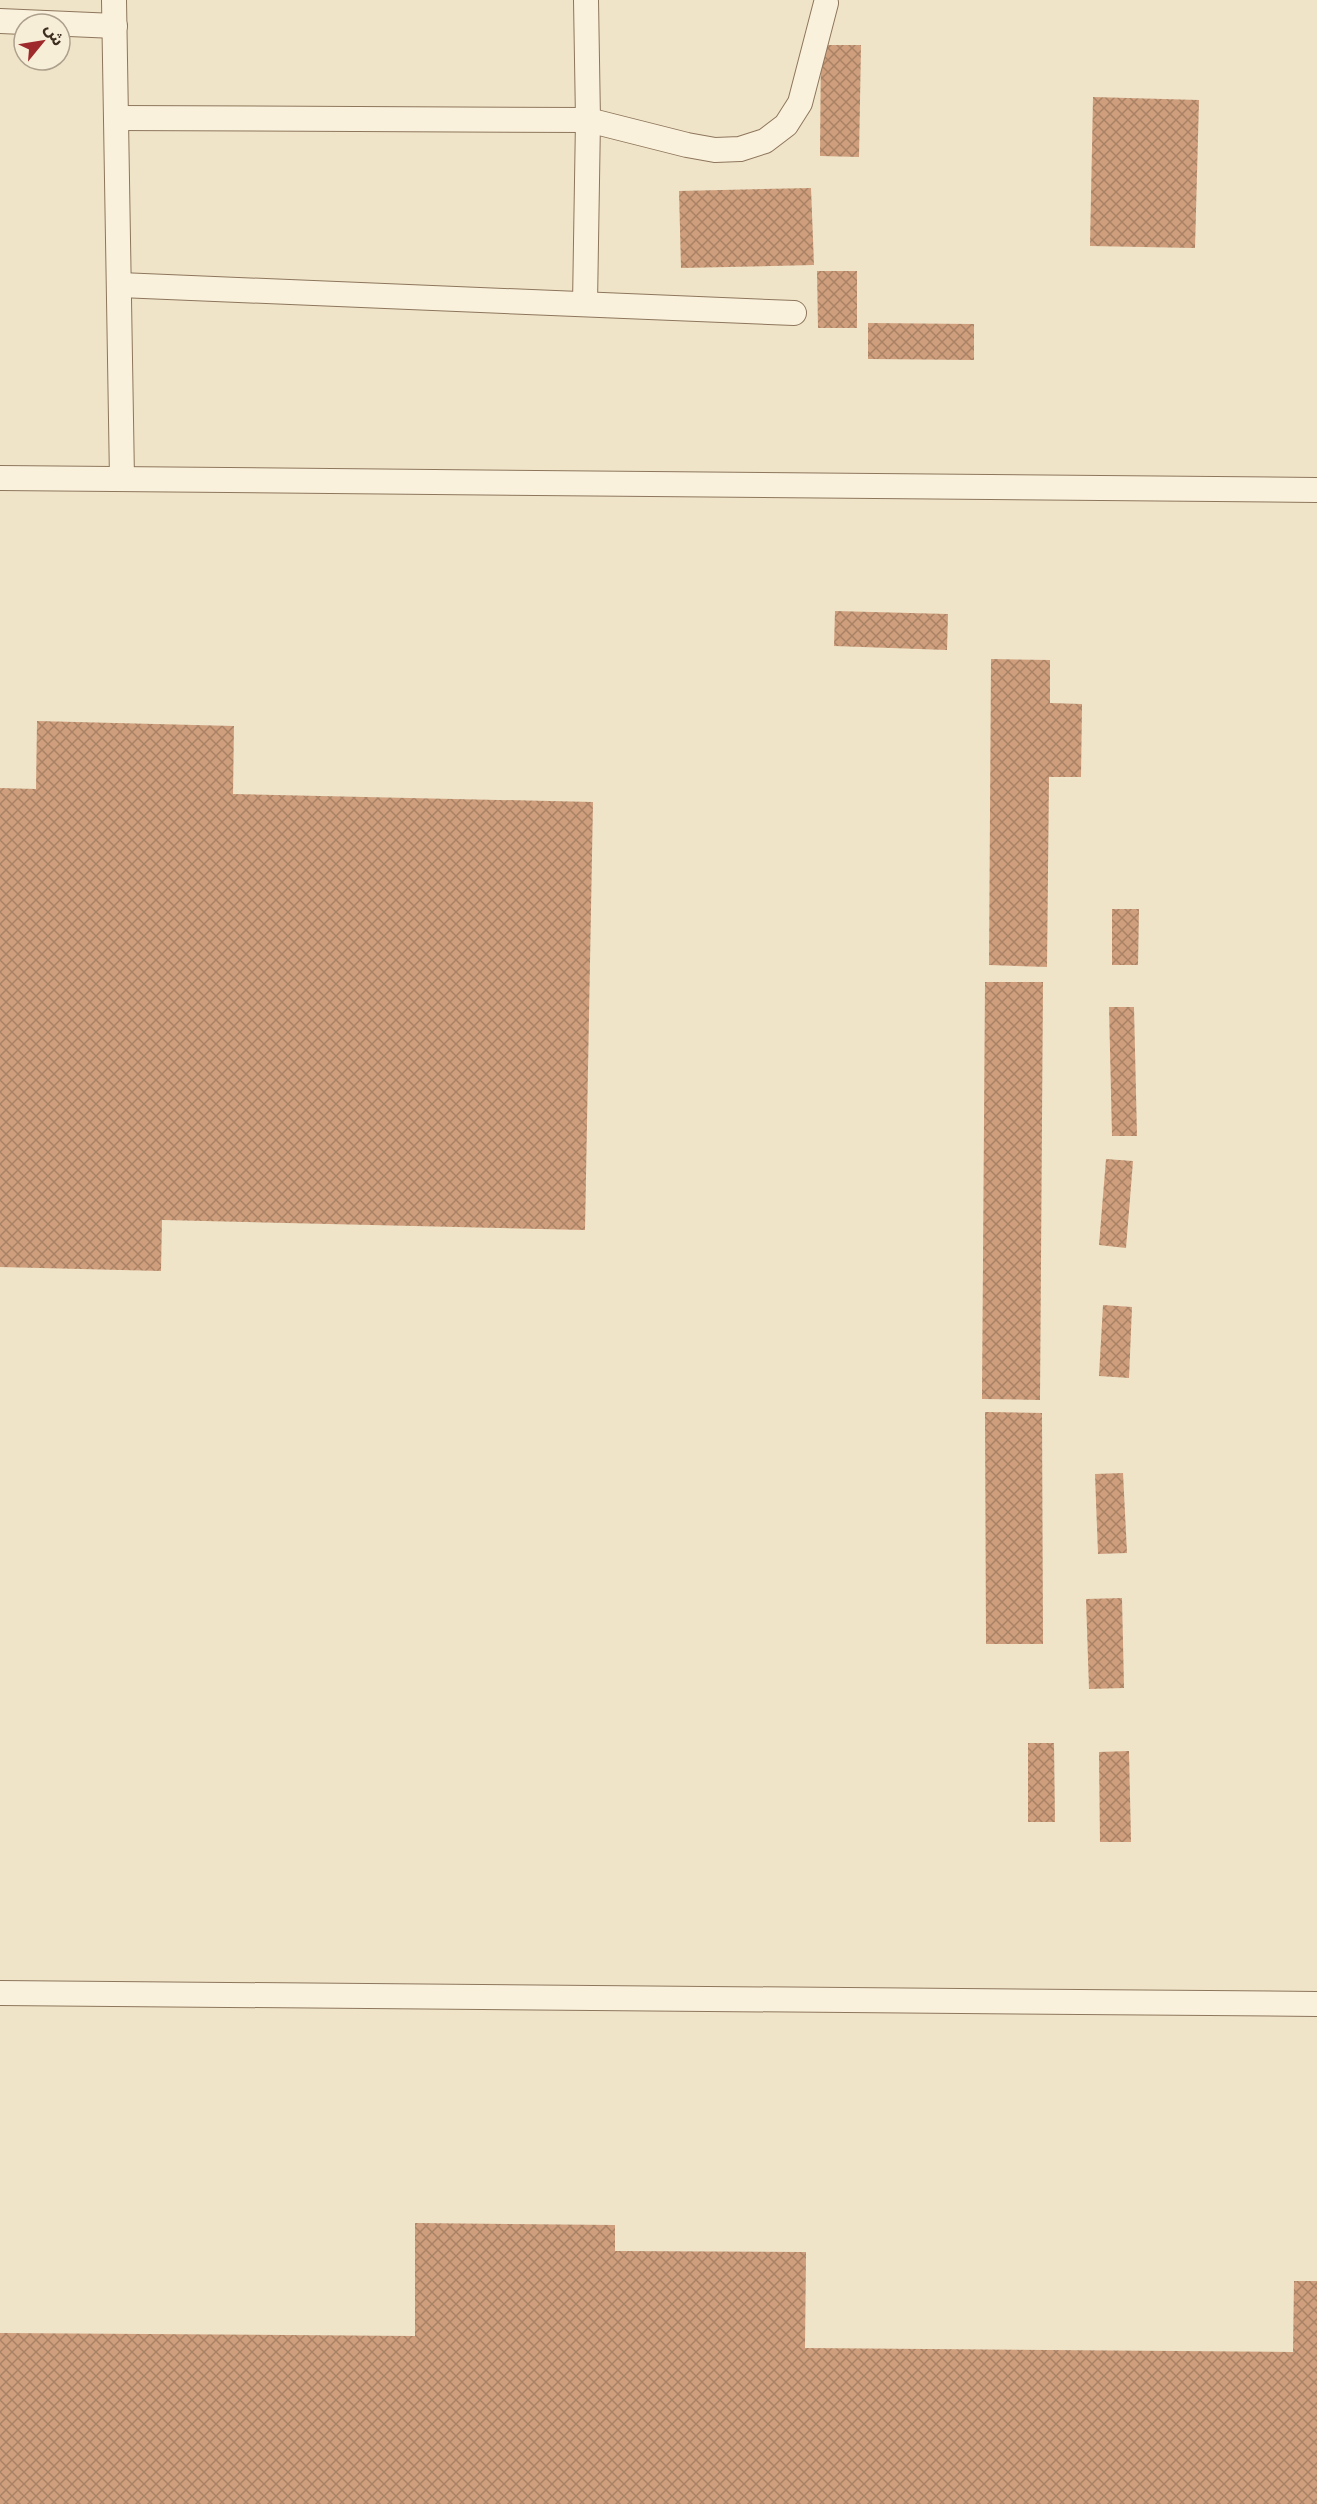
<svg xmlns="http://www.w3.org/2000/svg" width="1317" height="2504" viewBox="0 0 1317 2504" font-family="'PT Serif','Noto Sans Arabic',serif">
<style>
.building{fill:url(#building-cross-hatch)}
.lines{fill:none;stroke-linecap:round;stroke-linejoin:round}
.service-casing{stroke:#8d765c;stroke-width:26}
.service{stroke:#faf1dc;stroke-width:24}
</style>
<defs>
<pattern id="building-cross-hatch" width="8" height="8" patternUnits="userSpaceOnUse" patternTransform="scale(1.5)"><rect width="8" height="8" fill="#cf9f7d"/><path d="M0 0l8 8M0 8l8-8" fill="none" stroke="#a98266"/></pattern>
</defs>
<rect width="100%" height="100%" fill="#f0e4c8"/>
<g class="building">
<path d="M821,45H861L859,157L820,156Z"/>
<path d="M1093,97L1199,100L1195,248L1090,246Z"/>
<path d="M811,188L814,265L681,268L679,191Z"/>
<path d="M817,271H857V328H818Z"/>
<path d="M868,323L974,324V360L868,359Z"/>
<path d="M835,611L948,614L947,650L834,646Z"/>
<path d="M991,659L1050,660V703L1082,704L1081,777H1049L1047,967L989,965Z"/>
<path d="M37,721L234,726L233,794L593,802L585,1230L162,1220L161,1271L0,1267V788L36,789Z"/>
<path d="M1112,909H1139L1138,965H1112Z"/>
<path d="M985,982H1043L1040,1400L982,1399Z"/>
<path d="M1109,1007H1134L1137,1136H1112Z"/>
<path d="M1106,1159L1133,1161L1126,1248L1099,1245Z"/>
<path d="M1103,1305L1132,1307L1129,1378L1099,1376Z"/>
<path d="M985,1412L1042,1413L1043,1644H986Z"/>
<path d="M1123,1473L1127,1553L1098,1554L1095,1474Z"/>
<path d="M1122,1598L1124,1688L1089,1689L1086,1599Z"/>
<path d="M1028,1743H1054L1055,1822H1028Z"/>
<path d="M1129,1751L1131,1842H1100L1099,1752Z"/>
<path d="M415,2223L615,2225V2251L806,2252L805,2348L1293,2352L1294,2281H1317V2504H0V2333L415,2336Z"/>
</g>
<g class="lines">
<g class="service-casing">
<g id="service">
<path d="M114,0L122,479"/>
<path d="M0,21L115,26"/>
<path d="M116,118L588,120L687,145L715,150L740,149L765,141L786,125L800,103L826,3"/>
<path d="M120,285L794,313"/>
<path d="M585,304L588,120L586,0"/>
<path d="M0,478L1317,490"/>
<path d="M0,1993L1317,2004"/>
</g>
</g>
<use href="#service" class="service"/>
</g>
<g transform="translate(42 42) rotate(60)"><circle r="28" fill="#f7eed8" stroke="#ada18e" stroke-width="1.5"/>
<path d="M0-4.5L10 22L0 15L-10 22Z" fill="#9e2a2b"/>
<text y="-9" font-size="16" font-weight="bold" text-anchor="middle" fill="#3d2e20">ش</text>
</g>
</svg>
